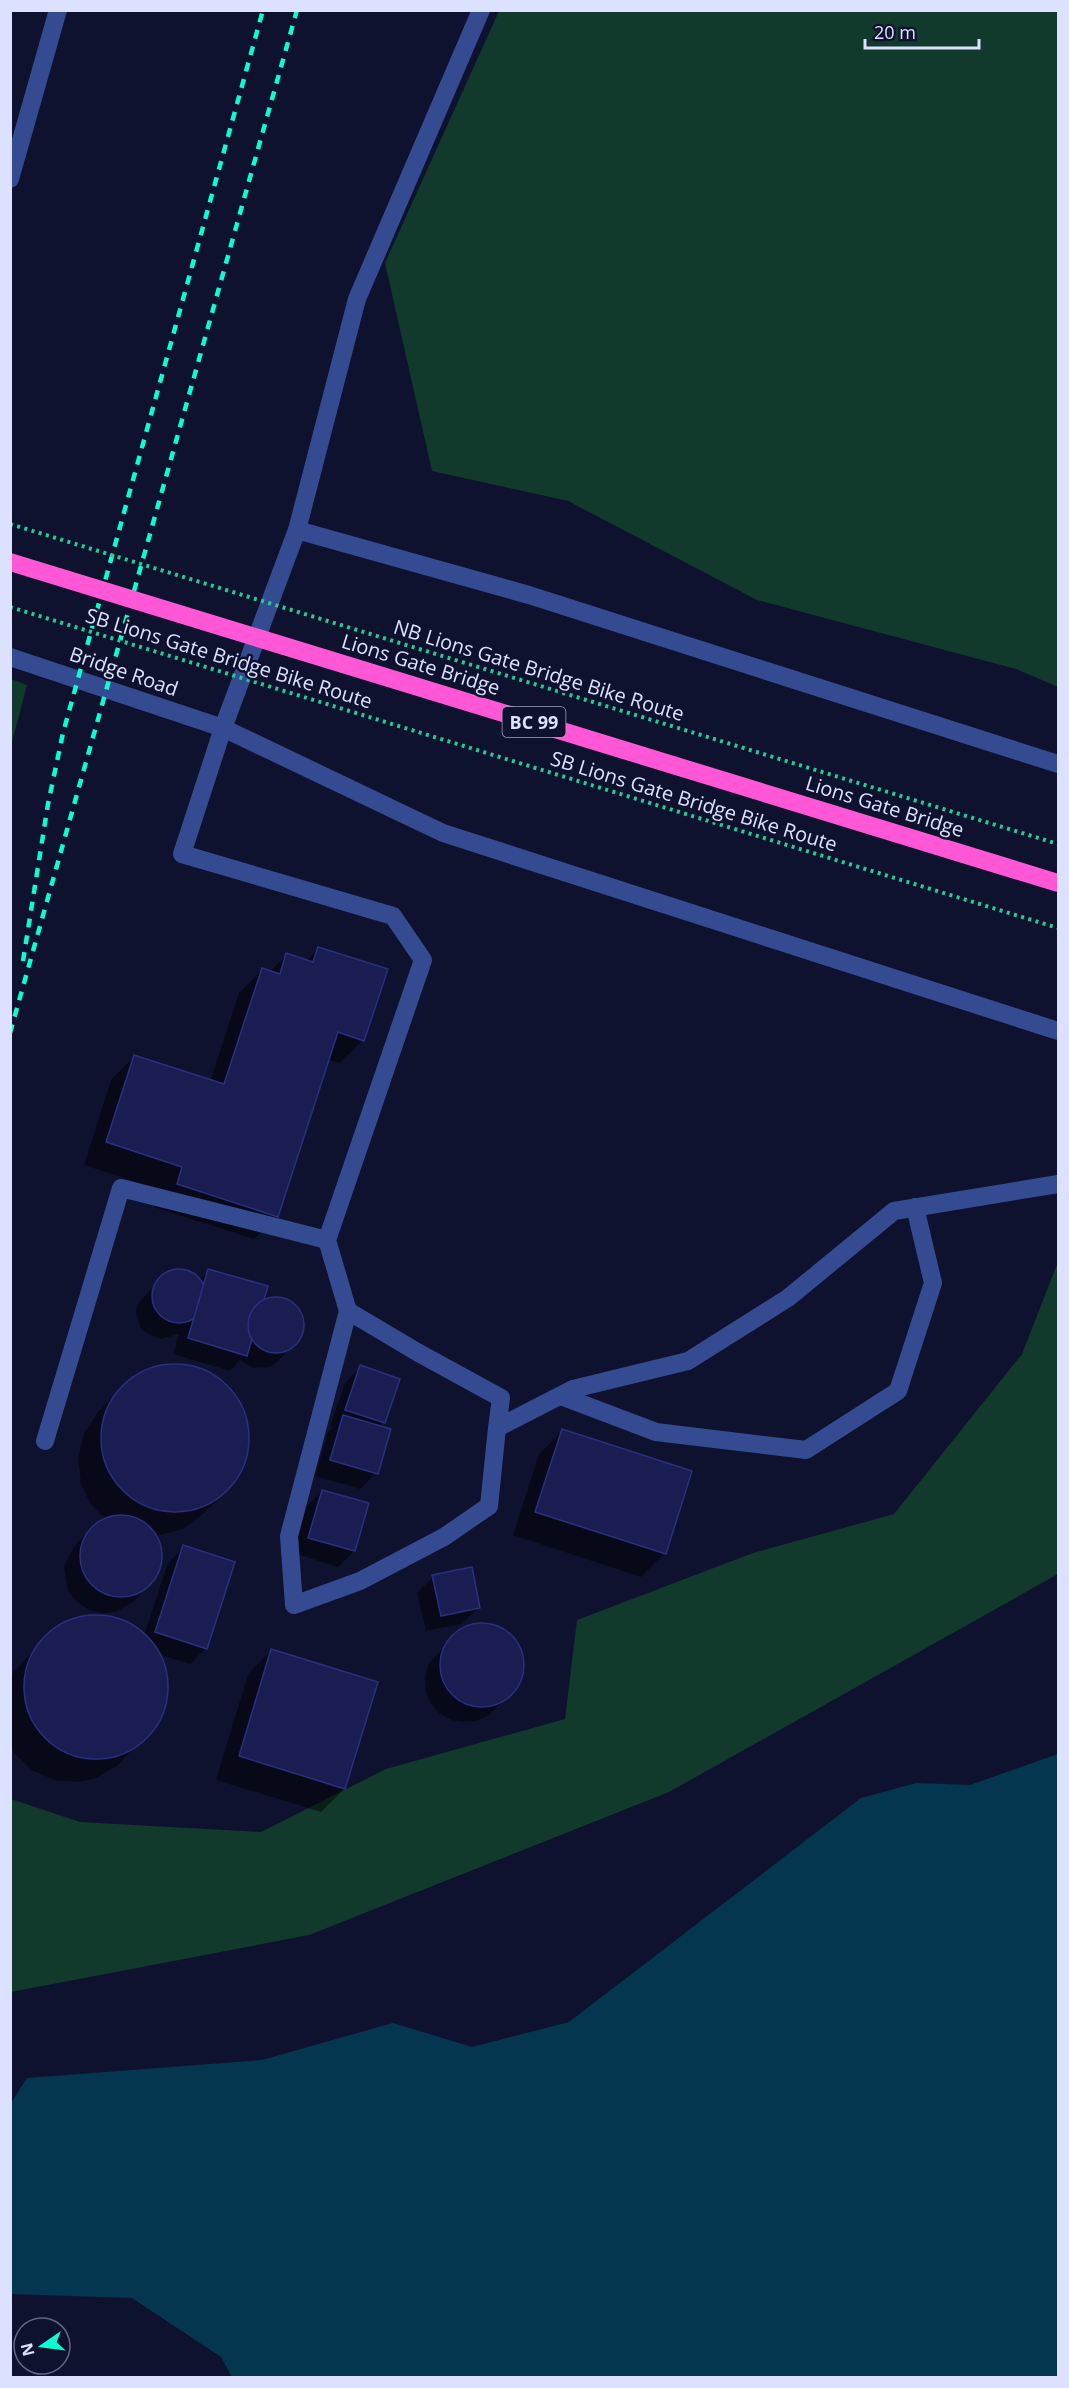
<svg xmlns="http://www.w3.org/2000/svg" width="1069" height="2388" viewBox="0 0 1069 2388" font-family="'Open Sans',sans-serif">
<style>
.green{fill:#11392c}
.water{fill:#053650}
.shadow{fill:#0007}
.building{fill:#191d51;stroke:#29307f;stroke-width:1.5}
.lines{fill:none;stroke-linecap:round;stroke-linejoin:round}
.minor{stroke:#354b91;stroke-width:18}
.rail{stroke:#08ffd3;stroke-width:4.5;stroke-dasharray:9 8;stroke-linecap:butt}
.path-bridge{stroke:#24cb92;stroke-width:4;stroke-dasharray:3 4.5;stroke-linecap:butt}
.highway-bridge{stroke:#ff57d6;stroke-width:18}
.labels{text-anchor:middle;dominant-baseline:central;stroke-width:5;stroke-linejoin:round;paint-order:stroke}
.shield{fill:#0f122e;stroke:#9ea3c0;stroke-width:1.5}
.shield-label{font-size:18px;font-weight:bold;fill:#dce1ff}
.street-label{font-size:20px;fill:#dce1ff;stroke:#0f122e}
</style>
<rect width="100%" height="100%" fill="#0f122e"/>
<g class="green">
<path d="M499,11H1058V687L1016,669L757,600L568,501L432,471L385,263Z"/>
<path d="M11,679L27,685L11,746L10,679Z"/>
<path d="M1058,1262V1574L669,1792L309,1935L11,1992V1799L80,1822L261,1832L386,1769L565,1719L577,1620L753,1553L894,1514L1022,1354Z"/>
</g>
<path class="water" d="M1058,1754V2377H232L221,2357L132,2298L11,2294V2103L27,2078L262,2060L393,2023L472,2047L569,2022L861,1798L916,1783L970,1785Z"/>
<g class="shadow">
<path d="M319,948L363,1040L340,1063L328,1060L277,1216L254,1239L154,1207L160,1190L84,1165L111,1080L134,1057L210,1082L239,993L262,970L269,972L287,955L306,961Z"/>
<path d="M209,1270L261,1302L279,1299L296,1307L303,1323L299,1339L277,1362L270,1367L253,1368L240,1360L230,1371L173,1354L179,1334L161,1339L146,1333L140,1327L136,1311L138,1303L166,1274L183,1271L200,1280Z"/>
<path d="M171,1365L196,1368L219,1379L235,1396L246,1419L249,1444L242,1469L228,1490L203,1514L183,1529L156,1536L160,1545L162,1559L158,1573L134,1601L116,1612L102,1613L89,1610L77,1602L68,1591L64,1568L69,1555L77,1543L93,1527L106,1519L91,1505L81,1484L78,1458L84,1433L98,1412L122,1388L146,1371Z"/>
<path d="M361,1367L383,1422L378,1427L376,1473L360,1489L315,1476L328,1432L334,1427L330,1426L345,1383Z"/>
<path d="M562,1431L665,1553L641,1577L513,1535L539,1454Z"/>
<path d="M322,1491L354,1551L338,1567L293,1553L306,1507Z"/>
<path d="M184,1547L206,1648L190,1664L158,1654L166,1674L167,1698L158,1722L118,1765L97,1778L79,1782L54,1780L32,1770L14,1753L10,1745V1676L50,1633L71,1620L91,1616L115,1618L138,1629L144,1635L168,1563Z"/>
<path d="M433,1577L478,1608L462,1624L426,1631L417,1593Z"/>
<path d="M478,1625L492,1626L505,1632L515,1641L521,1654L523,1667L520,1679L514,1690L488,1716L476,1721L463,1722L451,1720L440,1714L431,1704L426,1692L425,1678L428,1665L453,1636L465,1628Z"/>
<path d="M272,1650L344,1789L321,1812L216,1780L248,1674Z"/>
</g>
<g class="building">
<path d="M318,947L388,969L364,1041L338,1032L278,1217L177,1184L182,1167L106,1142L134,1055L224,1084L262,968L280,974L286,953L313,962Z"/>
<circle cx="179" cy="1296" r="27"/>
<path d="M208,1269L268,1286L247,1356L188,1338Z"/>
<circle cx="276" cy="1325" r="28"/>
<circle cx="175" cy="1438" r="74"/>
<path d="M360,1365L400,1379L385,1423L345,1410Z"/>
<path d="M343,1415L391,1429L378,1474L330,1460Z"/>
<path d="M562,1429L692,1471L666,1554L535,1512Z"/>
<path d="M322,1490L369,1503L355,1551L308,1538Z"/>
<circle cx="121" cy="1556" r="41"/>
<path d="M183,1545L235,1562L207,1649L155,1632Z"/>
<path d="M472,1567L480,1608L441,1616L432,1575Z"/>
<circle cx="96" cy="1687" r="72"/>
<circle cx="482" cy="1665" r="42"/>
<path d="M271,1649L378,1682L345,1789L239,1756Z"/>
</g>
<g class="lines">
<g class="minor">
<path d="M10,179L58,10"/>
<path d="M297,530L529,595L1058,764"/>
<path d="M10,657L223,728L443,833L1058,1031"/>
<path d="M348,1311L327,1240L423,960L393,916L182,854L223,728L297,530L357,299L481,10"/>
<path d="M561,1396L656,1432L806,1450L898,1391L933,1283L915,1207"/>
<path d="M497,1428L501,1398L417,1352L348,1311L289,1536L294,1605L360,1581L444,1537L489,1506L497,1428L573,1389L688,1361L788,1298L894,1211L1058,1184"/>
<path d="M45,1441L121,1188L327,1240"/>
</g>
<g class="rail">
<path d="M23,961L48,804L63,733L263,10"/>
<path d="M10,1033L297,10"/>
</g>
<g class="path-bridge">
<path d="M10,524L1058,844"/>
<path d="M10,607L1058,928"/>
</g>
<path class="highway-bridge" d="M10,562L1058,883"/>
</g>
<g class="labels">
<rect class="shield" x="502.5" y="707" width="63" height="30" rx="4.5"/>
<g class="shield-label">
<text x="534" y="722">BC 99</text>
</g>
<g class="street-label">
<text transform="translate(229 658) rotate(17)">SB Lions Gate Bridge Bike Route</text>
<text transform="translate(421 664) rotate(17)">Lions Gate Bridge</text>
<text transform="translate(539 670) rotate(17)">NB Lions Gate Bridge Bike Route</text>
<text transform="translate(124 671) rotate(19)">Bridge Road</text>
<text transform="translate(694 801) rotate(17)">SB Lions Gate Bridge Bike Route</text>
<text transform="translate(885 806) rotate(17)">Lions Gate Bridge</text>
</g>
</g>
<rect width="1069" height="2388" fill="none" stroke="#dce1ff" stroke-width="24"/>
<g transform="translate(42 2346) rotate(256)"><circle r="28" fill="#0f122e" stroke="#616582" stroke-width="1.5"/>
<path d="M0-4.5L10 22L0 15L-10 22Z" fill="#08ffd3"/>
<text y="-9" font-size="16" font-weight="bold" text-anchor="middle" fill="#dce1ff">N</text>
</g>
<path d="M865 39v9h114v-9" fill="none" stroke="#dce1ff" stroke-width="3"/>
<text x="874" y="39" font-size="18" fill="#dce1ff" stroke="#0f122e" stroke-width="4.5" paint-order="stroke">20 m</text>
</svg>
